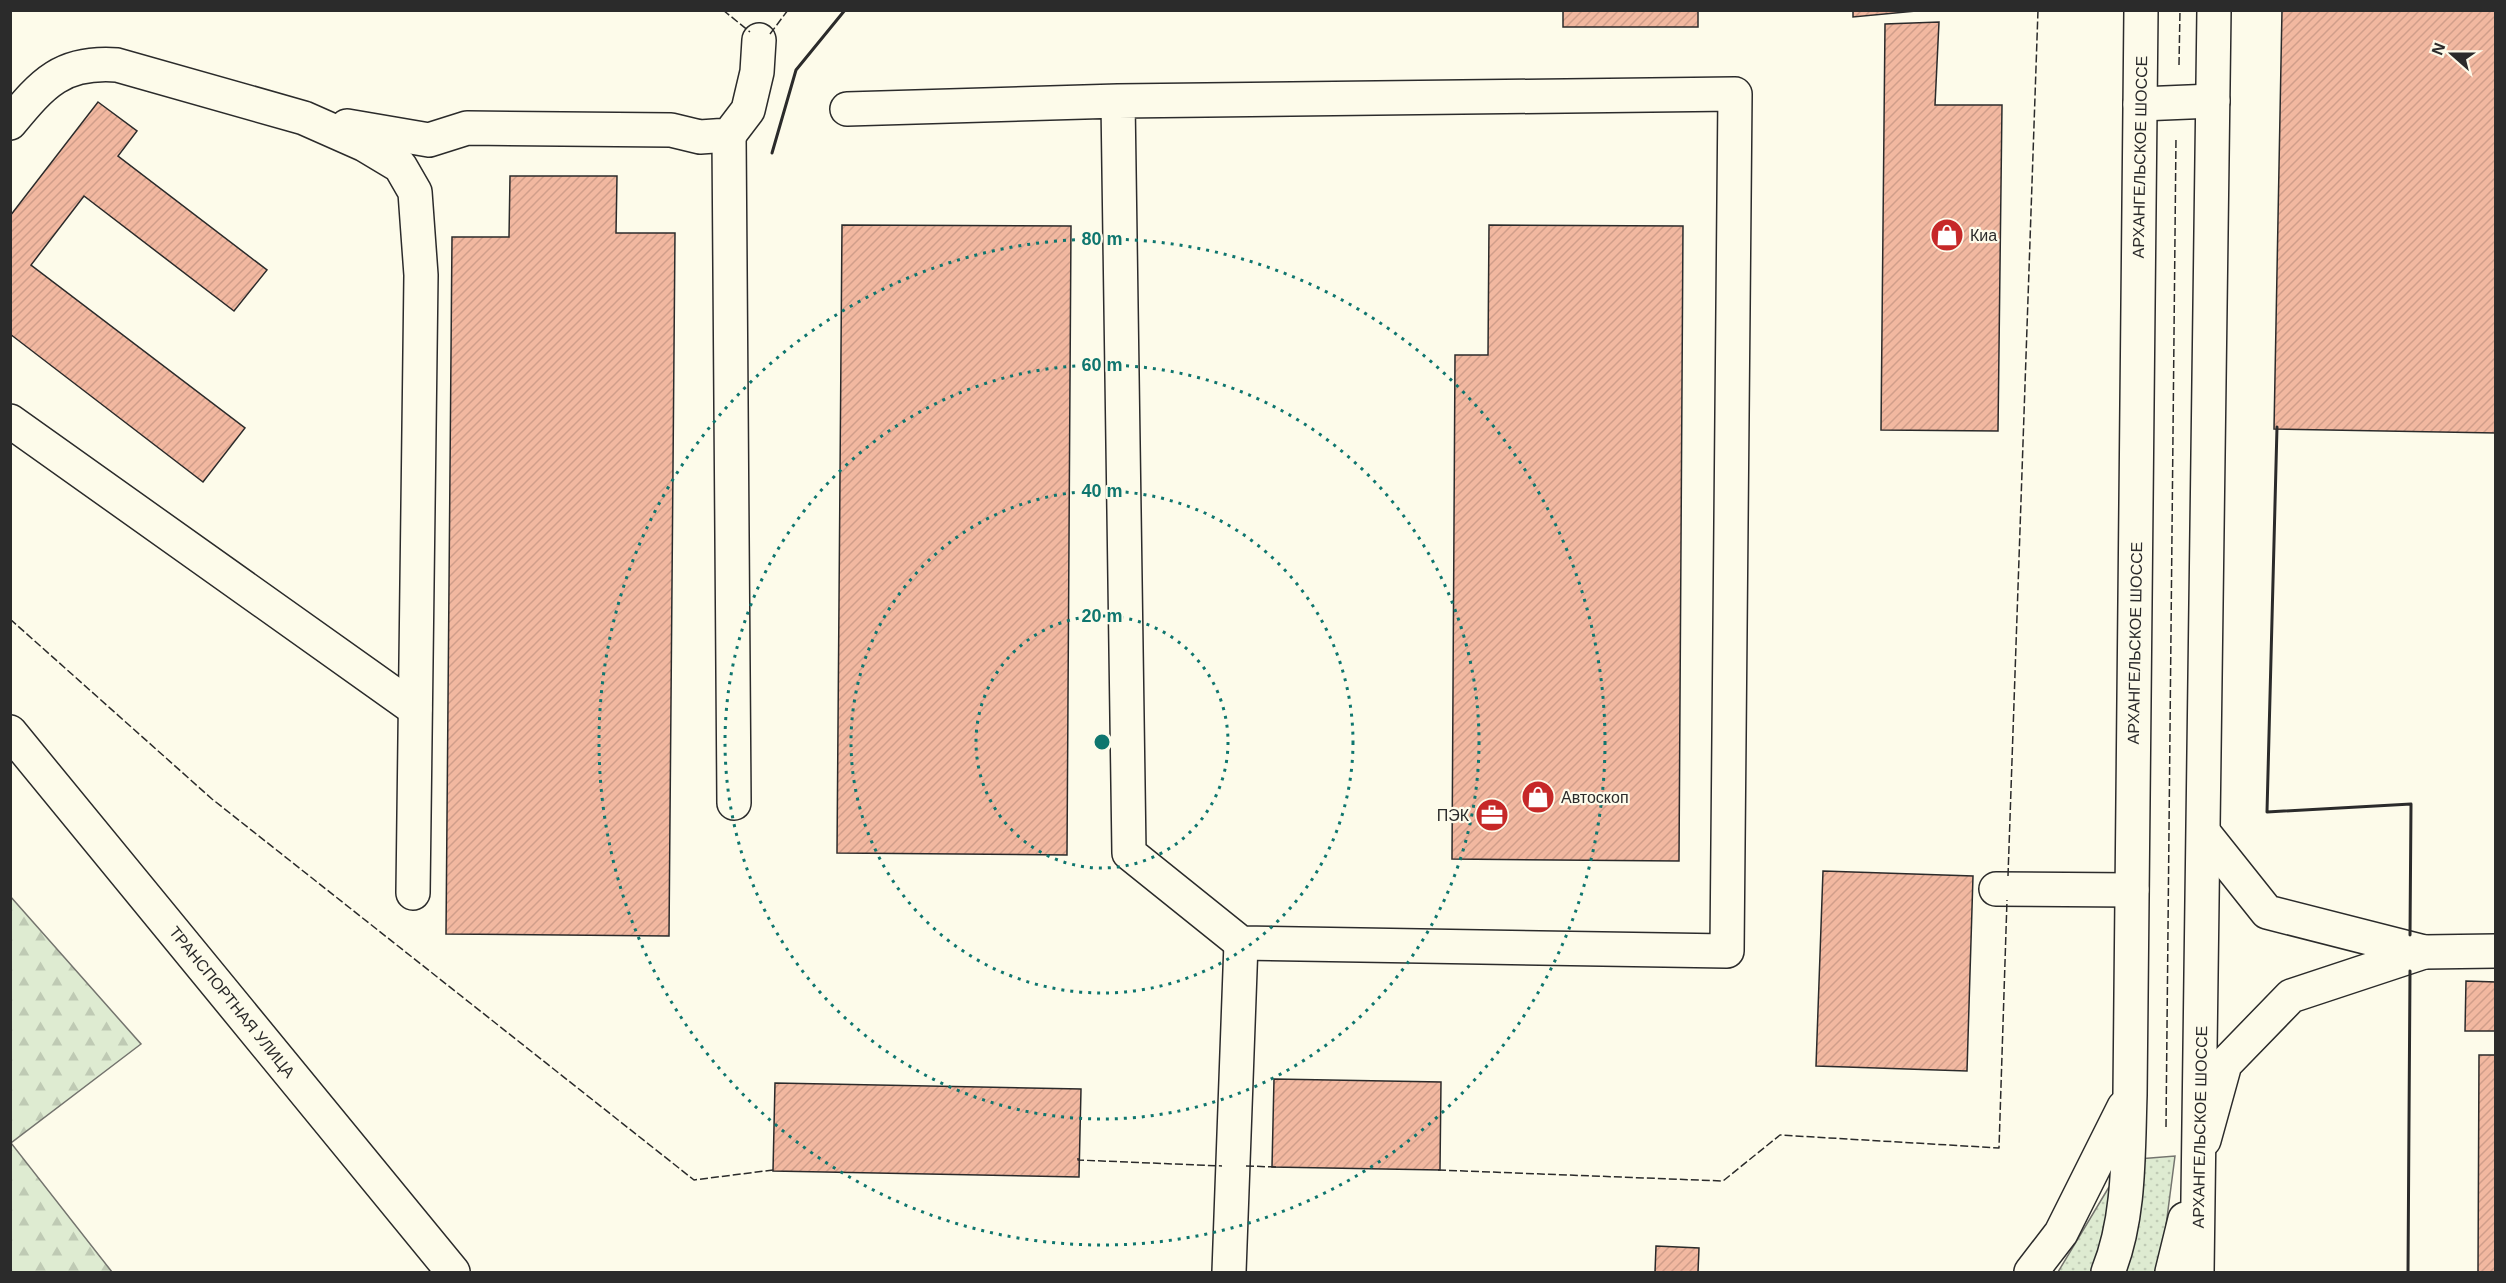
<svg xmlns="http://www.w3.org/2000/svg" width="2506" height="1283" viewBox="0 0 2506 1283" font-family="Helvetica,sans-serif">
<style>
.grass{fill:url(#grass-dots);stroke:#74746e;stroke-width:1.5}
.forest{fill:url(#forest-firs);stroke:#74746e;stroke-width:1.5}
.building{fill:url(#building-hatch);stroke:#2b2b2b;stroke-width:1.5}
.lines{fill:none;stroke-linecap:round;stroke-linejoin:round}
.minor-casing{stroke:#2b2b2b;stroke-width:36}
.major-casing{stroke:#2b2b2b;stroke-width:36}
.minor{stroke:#fdfbea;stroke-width:33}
.major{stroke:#fdfbea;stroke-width:33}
.fence{stroke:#2b2b2b;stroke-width:1.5;stroke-dasharray:8 3;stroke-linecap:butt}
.wall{stroke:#2b2b2b;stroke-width:3}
.ring{fill:none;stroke:#0f766e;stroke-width:3;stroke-dasharray:3 6}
.labels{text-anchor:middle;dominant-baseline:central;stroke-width:4.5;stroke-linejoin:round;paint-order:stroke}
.street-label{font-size:16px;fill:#2b2b2b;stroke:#fdfbea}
.poi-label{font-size:16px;fill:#2b2b2b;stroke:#fdfbea;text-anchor:start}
.centre{fill:#0f766e;stroke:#fdfbea;stroke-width:3}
.ring-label{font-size:18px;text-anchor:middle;font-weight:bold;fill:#0f766e;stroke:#fdfbea;stroke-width:4.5;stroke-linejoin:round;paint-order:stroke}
</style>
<defs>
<pattern id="grass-dots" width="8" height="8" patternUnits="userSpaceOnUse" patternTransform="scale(1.5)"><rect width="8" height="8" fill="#deebd1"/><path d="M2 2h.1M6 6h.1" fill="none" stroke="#bfcab4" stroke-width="1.8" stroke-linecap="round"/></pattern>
<pattern id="forest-firs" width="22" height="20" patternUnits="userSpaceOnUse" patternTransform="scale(1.5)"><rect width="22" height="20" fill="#deebd1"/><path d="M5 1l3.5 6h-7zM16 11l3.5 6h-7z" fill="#bfcab4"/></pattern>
<pattern id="building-hatch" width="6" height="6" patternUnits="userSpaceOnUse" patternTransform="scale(1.5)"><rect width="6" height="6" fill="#f2b8a0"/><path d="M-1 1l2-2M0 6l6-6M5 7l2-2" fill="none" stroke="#d09e8a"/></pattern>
</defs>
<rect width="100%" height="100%" fill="#fdfbea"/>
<g class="grass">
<path d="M2175,1156L2160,1272H2121L2138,1159Z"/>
<path d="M2109,1187L2106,1247L2096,1272H2058Z"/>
</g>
<path class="forest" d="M10,896L141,1044L11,1143L112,1272H11Z"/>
<g class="building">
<rect x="1563" y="10" width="135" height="17"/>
<path d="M1853,10H1927L1853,17Z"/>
<path d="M2282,10H2496V433L2274,429Z"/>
<path d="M1939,22L1935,105H2002L1998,431L1881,430L1885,24Z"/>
<path d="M98,102L137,131L118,156L267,270L234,311L84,196L31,265L245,428L203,482L10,334V216Z"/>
<path d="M510,176H617L616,233H675L669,936L446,934L452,237H509Z"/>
<path d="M842,225L1071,226L1067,855L837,853Z"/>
<path d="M1489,225L1683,226L1679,861L1452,859L1455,355H1488Z"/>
<path d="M1823,871L1973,876L1967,1071L1816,1066Z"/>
<path d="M2466,981L2496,982V1031H2465Z"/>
<path d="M2479,1055H2496V1272H2478Z"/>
<path d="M1274,1079L1441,1082L1440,1170L1272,1167Z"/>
<path d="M775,1083L1081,1089L1079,1177L773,1171Z"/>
<path d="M1656,1246L1699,1248L1698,1272H1655Z"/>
</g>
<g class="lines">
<g class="minor-casing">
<g id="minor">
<path d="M847,109L1118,101L1129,853L1241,943L1727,951L1735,94L1118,101"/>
<path d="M10,123C43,83 62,61 117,65L304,118L365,145L400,166L415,192L421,275L413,893"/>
<path d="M347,126L429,140L467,128L671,130L700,137L729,135L748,110L757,72L759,40"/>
<path d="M729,135L734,803"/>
<path d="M10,421L415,709"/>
<path d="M10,732L453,1272"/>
<path d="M2204,833L2267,912L2424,952L2496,951"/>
<path d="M1996,889L2132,890"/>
<path d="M2204,1140L2225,1064L2291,996L2424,952"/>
<path d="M1229,1272L1241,943"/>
</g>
</g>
<g class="major-casing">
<g id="major">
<path d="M2140,104L2213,101"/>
<path d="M2031,1272L2061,1233L2124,1107"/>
<path d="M2108,1272C2130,1218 2128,1154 2130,1095L2141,10"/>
<path d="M2172,1272L2185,1219"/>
<path d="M2197,1272L2214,10"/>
</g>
</g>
<use href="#minor" class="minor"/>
<use href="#major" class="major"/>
<g class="fence">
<path d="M723,10L750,32"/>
<path d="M770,34L788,10"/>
<path d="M2179,65L2180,10"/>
<path d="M10,619L212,799L694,1180L773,1170"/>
<path d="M2008,876L2038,10"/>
<path d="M2166,1127L2176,137"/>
<path d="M1078,1158V1160L1222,1166"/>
<path d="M1246,1166L1276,1167"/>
<path d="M1438,1170L1723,1181L1780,1135L1999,1148L2007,900"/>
</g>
<g class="wall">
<path d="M772,153L796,70L845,10"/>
<path d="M2277,427L2267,812L2411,804L2410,935"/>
<path d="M2408,1272L2410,971"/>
</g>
</g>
<g class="ring">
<circle cx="1102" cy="742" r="126"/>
<circle cx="1102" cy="742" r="251"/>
<circle cx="1102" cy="742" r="377"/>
<circle cx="1102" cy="742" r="503"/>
</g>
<defs>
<g id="shop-disc" transform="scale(1.725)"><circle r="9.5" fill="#c62828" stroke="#fdfbea"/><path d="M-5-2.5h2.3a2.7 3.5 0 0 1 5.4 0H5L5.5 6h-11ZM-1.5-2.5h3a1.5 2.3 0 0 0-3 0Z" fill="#fff"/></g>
<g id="office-disc" transform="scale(1.725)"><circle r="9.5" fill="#c62828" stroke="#fdfbea"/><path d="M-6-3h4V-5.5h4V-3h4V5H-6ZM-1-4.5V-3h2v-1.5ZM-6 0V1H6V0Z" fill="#fff"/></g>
</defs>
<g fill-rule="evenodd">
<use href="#shop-disc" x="1947" y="235"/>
<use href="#shop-disc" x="1538" y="797"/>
<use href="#office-disc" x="1492" y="815"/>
</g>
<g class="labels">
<g class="street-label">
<text transform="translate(2140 157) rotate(-89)">АРХАНГЕЛЬСКОЕ ШОССЕ</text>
<text transform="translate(2135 643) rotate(-89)">АРХАНГЕЛЬСКОЕ ШОССЕ</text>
<text transform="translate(232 1002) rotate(51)">ТРАНСПОРТНАЯ УЛИЦА</text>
<text transform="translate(2200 1127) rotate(-89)">АРХАНГЕЛЬСКОЕ ШОССЕ</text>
</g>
<g class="poi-label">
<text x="1970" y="235">Киа</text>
<text x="1561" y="797">Автоскоп</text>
<text x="1469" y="815" text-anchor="end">ПЭК</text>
</g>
</g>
<circle cx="1102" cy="742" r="9" class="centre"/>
<g class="ring-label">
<text x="1102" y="245">80 m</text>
<text x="1102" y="371">60 m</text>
<text x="1102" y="497">40 m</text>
<text x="1102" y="622">20 m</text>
</g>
<rect width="2506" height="1283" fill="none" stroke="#2b2b2b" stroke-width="24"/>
<g transform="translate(2452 54) rotate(291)" stroke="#fdfbea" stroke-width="4.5" paint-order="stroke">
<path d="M0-4.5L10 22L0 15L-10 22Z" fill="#2b2b2b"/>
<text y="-9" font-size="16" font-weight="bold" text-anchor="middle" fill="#2b2b2b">N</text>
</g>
</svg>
